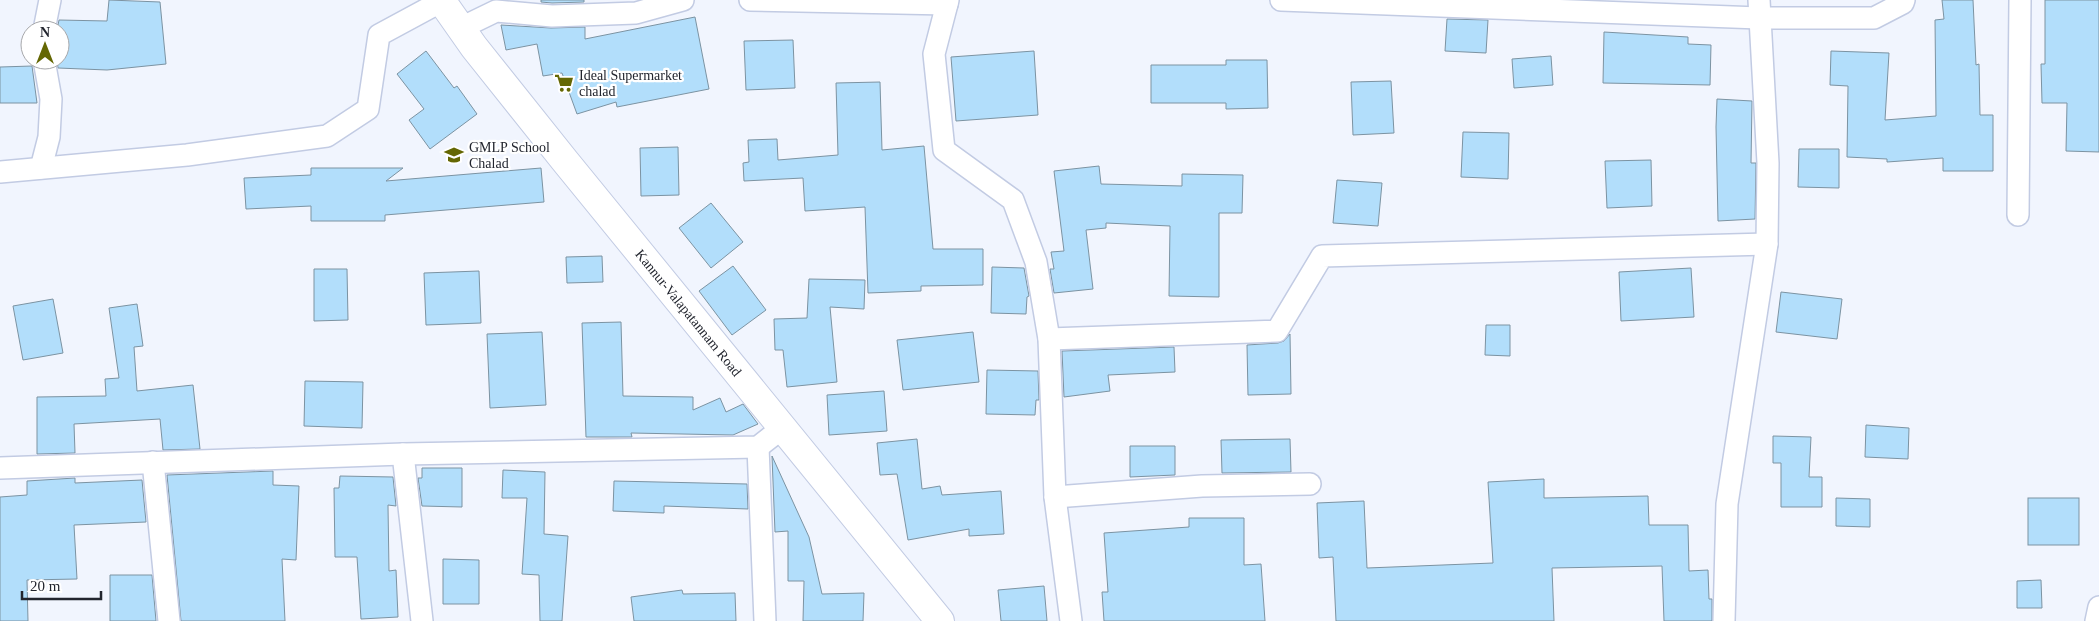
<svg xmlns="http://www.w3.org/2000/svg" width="2099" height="621" viewBox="0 0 2099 621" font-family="Georgia,serif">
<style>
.building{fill:#b2defb;stroke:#7c93a2}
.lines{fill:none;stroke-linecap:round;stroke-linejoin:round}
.minor-casing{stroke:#c2cbe3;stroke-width:24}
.secondary-casing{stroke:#c2cbe3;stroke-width:30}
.minor{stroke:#fff;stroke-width:21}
.secondary{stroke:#fff;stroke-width:28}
.labels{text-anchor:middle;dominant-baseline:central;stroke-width:4.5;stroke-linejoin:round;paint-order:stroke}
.poi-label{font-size:14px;fill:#22252e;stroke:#fff;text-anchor:start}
.street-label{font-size:14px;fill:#22252e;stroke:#fff}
</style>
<rect width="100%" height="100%" fill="#f1f5fe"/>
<g class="building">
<path d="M109,0L160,2L166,64L107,70L58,68L57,60H60V30H57L59,20L107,21Z"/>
<path d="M541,0H584V2L552,3L541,2Z"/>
<path d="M1942,0H1973L1976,65L1979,64L1980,115H1993V171H1943V158L1887,162V159L1847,157L1848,86L1830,85L1831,51L1889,53L1885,120L1936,116L1935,20L1944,19Z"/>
<path d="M2045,0H2099V152L2066,151L2067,103H2042L2041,64H2045Z"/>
<path d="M695,17L709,89L617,107L616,102L577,114L562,73L543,76L537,44L506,50L501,25L551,28L585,27V39Z"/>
<path d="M1447,19L1488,20L1486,53L1445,51Z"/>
<path d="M1604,32L1688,37V44L1711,45L1710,85L1603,83Z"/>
<path d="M793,40L795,88L746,90L744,41Z"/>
<path d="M426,51L454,88L457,86L477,114L430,149L409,120L424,109L397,74Z"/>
<path d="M1034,51L1038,115L956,121L951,57Z"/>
<path d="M1551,56L1553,85L1514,88L1512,59Z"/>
<path d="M1226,60H1267L1268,108L1226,109V103H1151V65H1226Z"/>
<path d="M32,66L37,103H0V67Z"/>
<path d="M1391,81L1394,133L1353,135L1351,82Z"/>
<path d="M880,82L882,150L924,146L933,249H983V285L921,286V291L868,293L865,207L805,211L803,178L744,181L743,163L749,162L748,140L777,139L778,160L838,155L836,83Z"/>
<path d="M1717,99L1752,101L1751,163H1756L1755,219L1718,221L1716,127Z"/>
<path d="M1463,132L1509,133L1508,179L1461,177Z"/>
<path d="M678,147L679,195L641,196L640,148Z"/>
<path d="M1799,149H1839V188L1798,187Z"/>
<path d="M1651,160L1652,206L1607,208L1605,161Z"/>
<path d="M1099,166L1101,184L1182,186V174L1243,175L1242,213H1219V297L1169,296L1170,226L1106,223V228L1086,230L1093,289L1054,293L1050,269H1054L1051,252L1064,251L1054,171Z"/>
<path d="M311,168H403L386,181L541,168L544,202L385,215V221H311V206L246,209L244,178L311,175Z"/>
<path d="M1337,180L1382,183L1378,226L1333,223Z"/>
<path d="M711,203L743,242L711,268L679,228Z"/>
<path d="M602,256L603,282L567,283L566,257Z"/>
<path d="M733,266L766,310L732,335L699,291Z"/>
<path d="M992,267L1024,268L1029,296L1027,297L1026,314L991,313Z"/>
<path d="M1691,268L1694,317L1621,321L1619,272Z"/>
<path d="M314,269H347L348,320L314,321Z"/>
<path d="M479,271L481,323L426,325L424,273Z"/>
<path d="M809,279L865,280L864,309L830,307L837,382L787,387L783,350H775L774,319L807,318Z"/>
<path d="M1781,292L1842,299L1837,339L1776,332Z"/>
<path d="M53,299L63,353L23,360L13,306Z"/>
<path d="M137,304L143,346L134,347L137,391L193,385L200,449L163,450L160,419L74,424L75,453L37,454V397L106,396L105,379L119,378L109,308Z"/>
<path d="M621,322L623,396L693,397V410L720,398L726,412L743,404L758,424L733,435L631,433L632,437H586L582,323Z"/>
<path d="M1486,325H1510V356L1485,355Z"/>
<path d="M542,332L546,405L490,408L487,334Z"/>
<path d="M973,332L979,382L903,390L897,340Z"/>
<path d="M1290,334L1291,394L1248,395L1247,345L1278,343L1284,341Z"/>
<path d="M1174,347L1175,372L1108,375L1110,391L1064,397L1062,351Z"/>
<path d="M987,370L1038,371L1039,400H1036L1035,415L986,414Z"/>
<path d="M305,381L363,382L362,428L304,426Z"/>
<path d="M884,391L887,431L829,435L827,395Z"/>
<path d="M1866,425L1909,428L1908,459L1865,457Z"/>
<path d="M1773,436L1811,437L1809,477H1822V507H1781V463H1773Z"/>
<path d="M917,439L922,489L940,486L942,495L1001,491L1004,534L969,536V529L908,540L897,474L880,475L877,443Z"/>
<path d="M1290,439L1291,472L1222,473L1221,440Z"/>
<path d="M1130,446H1175V475L1130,477Z"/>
<path d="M772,456L809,537L822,594L864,593L863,621H803L804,581H788V531L775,532Z"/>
<path d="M422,468H462V507L422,506L418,478H422Z"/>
<path d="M503,470L545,472L544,534L568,536L562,621H540L539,575L522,574L527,498H502Z"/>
<path d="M273,471V485L299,486L296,560L282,559L285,621H181L167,475Z"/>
<path d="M340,476L393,477L396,506L388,505L389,571L396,570L398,617L361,619L357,557H335L334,488H339Z"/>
<path d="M75,478V483L142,480L146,522L74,525L77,579L27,580L28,621H0V497L27,495V481Z"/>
<path d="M1544,479V498L1648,496L1649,525H1688L1689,571L1708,570L1709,599H1712V621H1664L1662,566L1552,568L1554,621H1336L1333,557L1319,558L1317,503L1364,501L1367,568L1493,563L1488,482Z"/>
<path d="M614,481L747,484L748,509L664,506V513L613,511Z"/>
<path d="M1836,498L1870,499V527L1836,526Z"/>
<rect x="2028" y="498" width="51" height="47"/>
<path d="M1189,518H1244V565L1261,564L1265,621H1104L1102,592H1108L1104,533L1189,527Z"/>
<path d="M443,559L479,560V604H443Z"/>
<path d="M110,575H152L156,621H110Z"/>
<path d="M2041,580L2042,608H2017V581Z"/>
<path d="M1044,586L1047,621H1001L998,590Z"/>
<path d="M682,590L683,594L735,593L736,621H634L631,597Z"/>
</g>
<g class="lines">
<g class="minor-casing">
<g id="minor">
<path d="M750,0L947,4"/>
<path d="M948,0L934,54L944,150L1013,200L1036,262L1049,339L1055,497L1071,621"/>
<path d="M1281,0L1759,18H1874L1903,3L1904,0"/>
<path d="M461,28L496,11L552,16L636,13L683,0"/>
<path d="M44,30L50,0"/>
<path d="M41,168L49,137L51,99L44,60"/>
<path d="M0,172L187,155L327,136L368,109L379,35L442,1"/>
<path d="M2018,215L2020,0"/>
<path d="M1049,339L1277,331L1322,256L1767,244"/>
<path d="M758,447L765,621"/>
<path d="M403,454L422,621"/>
<path d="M153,462L169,621"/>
<path d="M0,468L403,454L758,447L781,429"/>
<path d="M1055,497L1202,486L1310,484"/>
<path d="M1724,621L1727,504L1767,244L1768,163L1759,0"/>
<path d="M2096,621L2099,607"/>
</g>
</g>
<g class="secondary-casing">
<g id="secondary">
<path id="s1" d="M441,0L474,47L565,161L940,621"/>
</g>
</g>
<use href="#minor" class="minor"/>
<use href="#secondary" class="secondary"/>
</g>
<defs>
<g id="supermarket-bare" transform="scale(1.5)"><path d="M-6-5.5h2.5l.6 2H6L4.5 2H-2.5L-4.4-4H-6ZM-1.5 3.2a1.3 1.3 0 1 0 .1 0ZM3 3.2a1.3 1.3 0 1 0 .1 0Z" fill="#646703" stroke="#fff" stroke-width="2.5" paint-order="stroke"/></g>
<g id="school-bare" transform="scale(1.5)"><path d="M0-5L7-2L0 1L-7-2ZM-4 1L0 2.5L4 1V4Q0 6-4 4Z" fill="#646703" stroke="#fff" stroke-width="2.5" paint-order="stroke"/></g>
</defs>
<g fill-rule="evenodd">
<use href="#supermarket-bare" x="564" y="83"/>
<use href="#school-bare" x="454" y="155"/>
</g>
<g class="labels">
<g class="poi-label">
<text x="579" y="75">Ideal Supermarket<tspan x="579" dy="16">chalad</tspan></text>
<text x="469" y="147">GMLP School<tspan x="469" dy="16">Chalad</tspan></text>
</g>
<g class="street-label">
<text stroke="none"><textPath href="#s1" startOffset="399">Kannur-Valapatannam Road</textPath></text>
</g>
</g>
<g transform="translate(45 45)"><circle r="24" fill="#ffffff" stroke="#a7a8ab"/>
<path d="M0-4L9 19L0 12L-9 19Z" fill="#646703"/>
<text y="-8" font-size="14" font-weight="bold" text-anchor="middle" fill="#22252e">N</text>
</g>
<path d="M22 591v8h79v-8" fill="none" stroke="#22252e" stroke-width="2.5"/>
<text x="30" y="591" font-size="15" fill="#22252e" stroke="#ffffff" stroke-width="4" paint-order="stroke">20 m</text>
</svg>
